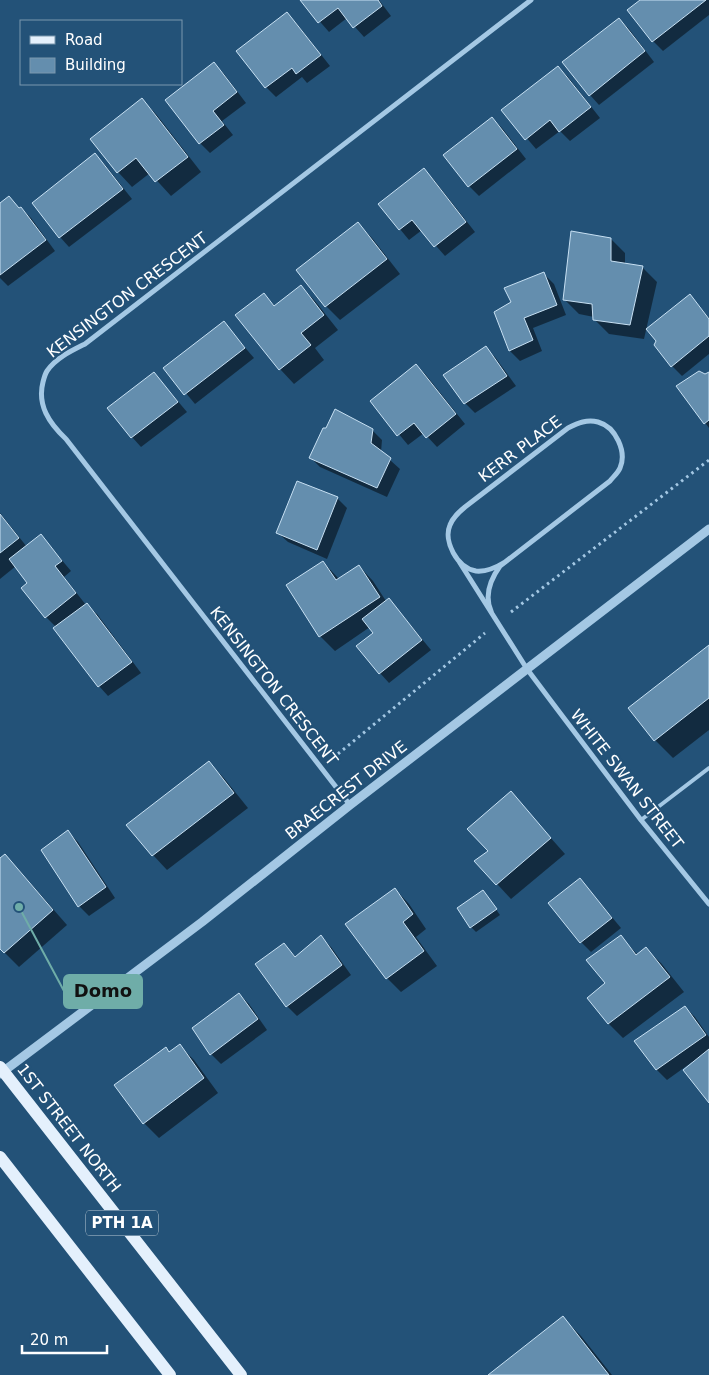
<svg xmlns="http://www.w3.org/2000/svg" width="709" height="1375" viewBox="0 0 709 1375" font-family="'DejaVu Sans',sans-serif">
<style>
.shadow{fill:#0007}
.building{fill:#648eae;stroke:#c7e0f3}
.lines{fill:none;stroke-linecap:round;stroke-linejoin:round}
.path{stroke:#a4c8e4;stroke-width:3;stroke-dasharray:2.5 4;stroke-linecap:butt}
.service{stroke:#a4c8e4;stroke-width:4}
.minor{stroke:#a4c8e4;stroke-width:5}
.tertiary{stroke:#a4c8e4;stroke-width:9}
.primary{stroke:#e4f0fc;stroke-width:12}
.labels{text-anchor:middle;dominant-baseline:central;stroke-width:4.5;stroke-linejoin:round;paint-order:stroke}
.shield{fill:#235278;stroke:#bdcbd6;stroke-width:1}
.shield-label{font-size:15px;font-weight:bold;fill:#fff}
.street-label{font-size:16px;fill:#fff;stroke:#235278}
.leader{fill:none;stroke:#6fada8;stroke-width:2}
.callout-dot{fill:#6fada8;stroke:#235278;stroke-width:2}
.callout{fill:#6fada8;stroke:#6fada8;stroke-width:2}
.callout-label{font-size:18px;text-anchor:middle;font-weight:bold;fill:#111}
</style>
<rect width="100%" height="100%" fill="#235278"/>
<g class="shadow">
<path d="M301,0H379L391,16L364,37L347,18L329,32Z"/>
<path d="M642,0H709V15L663,51L653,41Z"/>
<path d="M287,14L297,24L330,66L307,83L302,77L276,97L266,87L238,51Z"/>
<path d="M619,19L629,29L654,62L599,105L590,95Z"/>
<path d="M214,64L224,74L246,103L222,121L233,135L210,153L200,143L167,100Z"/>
<path d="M558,67L568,77L600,118L570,141L560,131L536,149L503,110Z"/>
<path d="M142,100L156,114L201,172L171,196L150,173L132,187L118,172Z"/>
<path d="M492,118L502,128L526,159L479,196L469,186Z"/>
<path d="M95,155L105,165L132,199L69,247L60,237Z"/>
<path d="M424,170L434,180L475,232L445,256L422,230L409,240L380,205Z"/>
<path d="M0,205L21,208L31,218L55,251L8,286L0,278Z"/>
<path d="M358,224L372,238L400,274L340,320L326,306Z"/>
<path d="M611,239L625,253V265L642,267L657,282L644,339L609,334L594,319V317L579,314L565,300Z"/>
<path d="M544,274L554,284L566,315L533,328L542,351L520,361L510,351L496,313L512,302Z"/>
<path d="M301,286L315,301L338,330L315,348L324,360L294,384L280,369L263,294L275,306Z"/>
<path d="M689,296L709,318V354L682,376L672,366Z"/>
<path d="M224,323L254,358L195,404L165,368Z"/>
<path d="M485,348L495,357L516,386L475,413L465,403Z"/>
<path d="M416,365L426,375L465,424L437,447L424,433L408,445L371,401Z"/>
<path d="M154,373L187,412L141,447L132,437Z"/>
<path d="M709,373V428L678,387Z"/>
<path d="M372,430L382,440L381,452L400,469L387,497L320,467L310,457Z"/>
<path d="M337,498L347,508L327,559L288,542L278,533Z"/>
<path d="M0,513L27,547L41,536L50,546L71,571L64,577L86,605L97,614L141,673L108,696L99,686L56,627L46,617L29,583L16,566L0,579Z"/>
<path d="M323,562L339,579L359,566L373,581L386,601L388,600L398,610L431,650L389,683L380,673L374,633L370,627L335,651L320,636L287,586Z"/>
<path d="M709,647V730L673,758L655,740Z"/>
<path d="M209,763L223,777L248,808L167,870L153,855Z"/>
<path d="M511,793L565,854L511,899L476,861L490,851Z"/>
<path d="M68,832L78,842L115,898L89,916L79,906L42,850Z"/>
<path d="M5,856L19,870L67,925L19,967L0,948V860Z"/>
<path d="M580,879L621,928L591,952L581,942Z"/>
<path d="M395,889L409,904L426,929L416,937L437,966L401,992L387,978Z"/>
<path d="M483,891L500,915L476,932L471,927Z"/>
<path d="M321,937L331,947L351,975L297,1016L287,1006L256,964L284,945L296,957Z"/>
<path d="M620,937L638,955L646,949L661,963L684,992L623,1038L609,1024L588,998L606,983Z"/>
<path d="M239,994L249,1004L267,1030L221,1064L211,1054Z"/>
<path d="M685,1007L695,1017L709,1037V1101L692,1062L667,1080L657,1070L636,1041Z"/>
<path d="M179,1045L194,1060L218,1093L159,1138L144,1123L116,1085L166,1048L170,1053Z"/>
<path d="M563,1318L581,1336L612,1375H490Z"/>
</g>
<g class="building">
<path d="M300,0H378L382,6L353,28L338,8L318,23Z"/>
<path d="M640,0H706L652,42L627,10Z"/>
<path d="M287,12L321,55L296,74L292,68L265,88L236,51Z"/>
<path d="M619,18L645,51L589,96L562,62Z"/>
<path d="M214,62L237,92L213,111L224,125L199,144L165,100Z"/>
<path d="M558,66L591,107L559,132L550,120L525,140L501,110Z"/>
<path d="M142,98L188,157L155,182L136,158L117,173L90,139Z"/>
<path d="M492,117L517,149L468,187L443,155Z"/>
<path d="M95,153L123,189L59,238L32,203Z"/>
<path d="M424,168L466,222L434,247L412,220L399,230L378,204Z"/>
<path d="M9,196L19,208L21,207L46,240L0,275V203Z"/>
<path d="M358,222L387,259L325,307L296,270Z"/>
<path d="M571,231L611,238V261L643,266L630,325L593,320L592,304L563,300Z"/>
<path d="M544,272L557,305L524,318L533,340L509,351L494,312L511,302L504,288Z"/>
<path d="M301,285L324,315L301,333L311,345L279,370L235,315L264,293L274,306Z"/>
<path d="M690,294L709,319V336L671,367L654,345L656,341L646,329Z"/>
<path d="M224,321L245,348L184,395L163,368Z"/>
<path d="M486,346L507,376L464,404L443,375Z"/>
<path d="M416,364L456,414L426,438L414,423L397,436L370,401Z"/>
<path d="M699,371L705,374L709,372V420L704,424L676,386Z"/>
<path d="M154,372L178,402L131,438L107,408Z"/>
<path d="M335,409L373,429L371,443L391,458L377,488L309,458L323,428H326Z"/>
<path d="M297,481L338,497L317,550L276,533Z"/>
<path d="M0,514L19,538L0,553Z"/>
<path d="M41,534L62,561L55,566L76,593L45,618L21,588L27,583L9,559Z"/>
<path d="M323,561L336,580L359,565L380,597L319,637L286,585Z"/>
<path d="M389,598L422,640L379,674L356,646L373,633L362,619Z"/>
<path d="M87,603L132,662L98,687L53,628Z"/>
<path d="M709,645V698L654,741L628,708Z"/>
<path d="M209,761L234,793L152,856L126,825Z"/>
<path d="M511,791L551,838L496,885L474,861L488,851L467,829Z"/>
<path d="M68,830L106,887L78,907L41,850Z"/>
<path d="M5,854L53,910L4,953L0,949V858Z"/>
<path d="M580,878L612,918L580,943L548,903Z"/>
<path d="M395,888L413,914L403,922L424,951L386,979L345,924Z"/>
<path d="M483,890L497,909L470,928L457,908Z"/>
<path d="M321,935L342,965L286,1007L255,964L284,943L295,957Z"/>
<path d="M621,935L636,955L646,947L670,977L608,1024L587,998L605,983L586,960Z"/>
<path d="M239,993L258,1019L210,1055L192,1028Z"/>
<path d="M685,1006L706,1035L656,1070L634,1041Z"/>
<path d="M180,1044L204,1078L143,1124L114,1085L166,1047L169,1052Z"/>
<path d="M709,1049V1103L683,1070Z"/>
<path d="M563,1316L609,1375H488Z"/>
</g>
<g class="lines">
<g class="path">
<path d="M511,612L709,460"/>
<path d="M333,758L485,633"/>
</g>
<path class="service" d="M641,820L709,768"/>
<g class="minor">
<path d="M460,563L527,669L554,705L641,820L709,904"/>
<path d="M491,611C484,595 490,580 500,566L610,481C613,477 618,473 620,468C627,452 616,427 598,422C587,419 578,423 568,428L465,507C459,512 453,517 450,525C443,541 457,568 476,571C486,572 497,567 505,562"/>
<path d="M350,805L66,439C49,423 37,405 43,382C44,378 45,374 47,371C56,358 71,351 85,344L531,0"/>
</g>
<path class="tertiary" d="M0,1074L202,922L350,805L709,529"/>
<g class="primary">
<path d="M0,1067L241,1375"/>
<path d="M0,1157L170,1375"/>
</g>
</g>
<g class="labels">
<rect class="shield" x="86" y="1210.5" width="72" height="25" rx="4"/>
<g class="shield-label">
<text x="122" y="1223">PTH 1A</text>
</g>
<g class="street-label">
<text transform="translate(127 295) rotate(-37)">KENSINGTON CRESCENT</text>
<text transform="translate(520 449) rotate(-37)">KERR PLACE</text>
<text transform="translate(274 686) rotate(52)">KENSINGTON CRESCENT</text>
<text transform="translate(627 779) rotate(52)">WHITE SWAN STREET</text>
<text transform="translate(346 790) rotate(-38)">BRAECREST DRIVE</text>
<text transform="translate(69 1128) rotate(52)">1ST STREET NORTH</text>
</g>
</g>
<path class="leader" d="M19 907L64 991"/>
<circle class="callout-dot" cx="19" cy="907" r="5"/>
<rect class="callout" x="64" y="975" width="78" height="33" rx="5"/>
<g class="callout-label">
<text x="103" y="997">Domo</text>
</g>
<rect x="20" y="20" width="162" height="65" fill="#235278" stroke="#7b97ae"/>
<rect x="30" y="36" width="25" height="8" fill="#e4f0fc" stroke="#7b97ae"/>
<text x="65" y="45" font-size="15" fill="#ffffff">Road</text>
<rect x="30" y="58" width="25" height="15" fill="#648eae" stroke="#7b97ae"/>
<text x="65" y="70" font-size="15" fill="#ffffff">Building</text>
<path d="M22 1345v8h85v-8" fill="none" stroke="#ffffff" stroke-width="2.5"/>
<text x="30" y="1345" font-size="15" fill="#ffffff" stroke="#235278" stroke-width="4" paint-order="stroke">20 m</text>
</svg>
